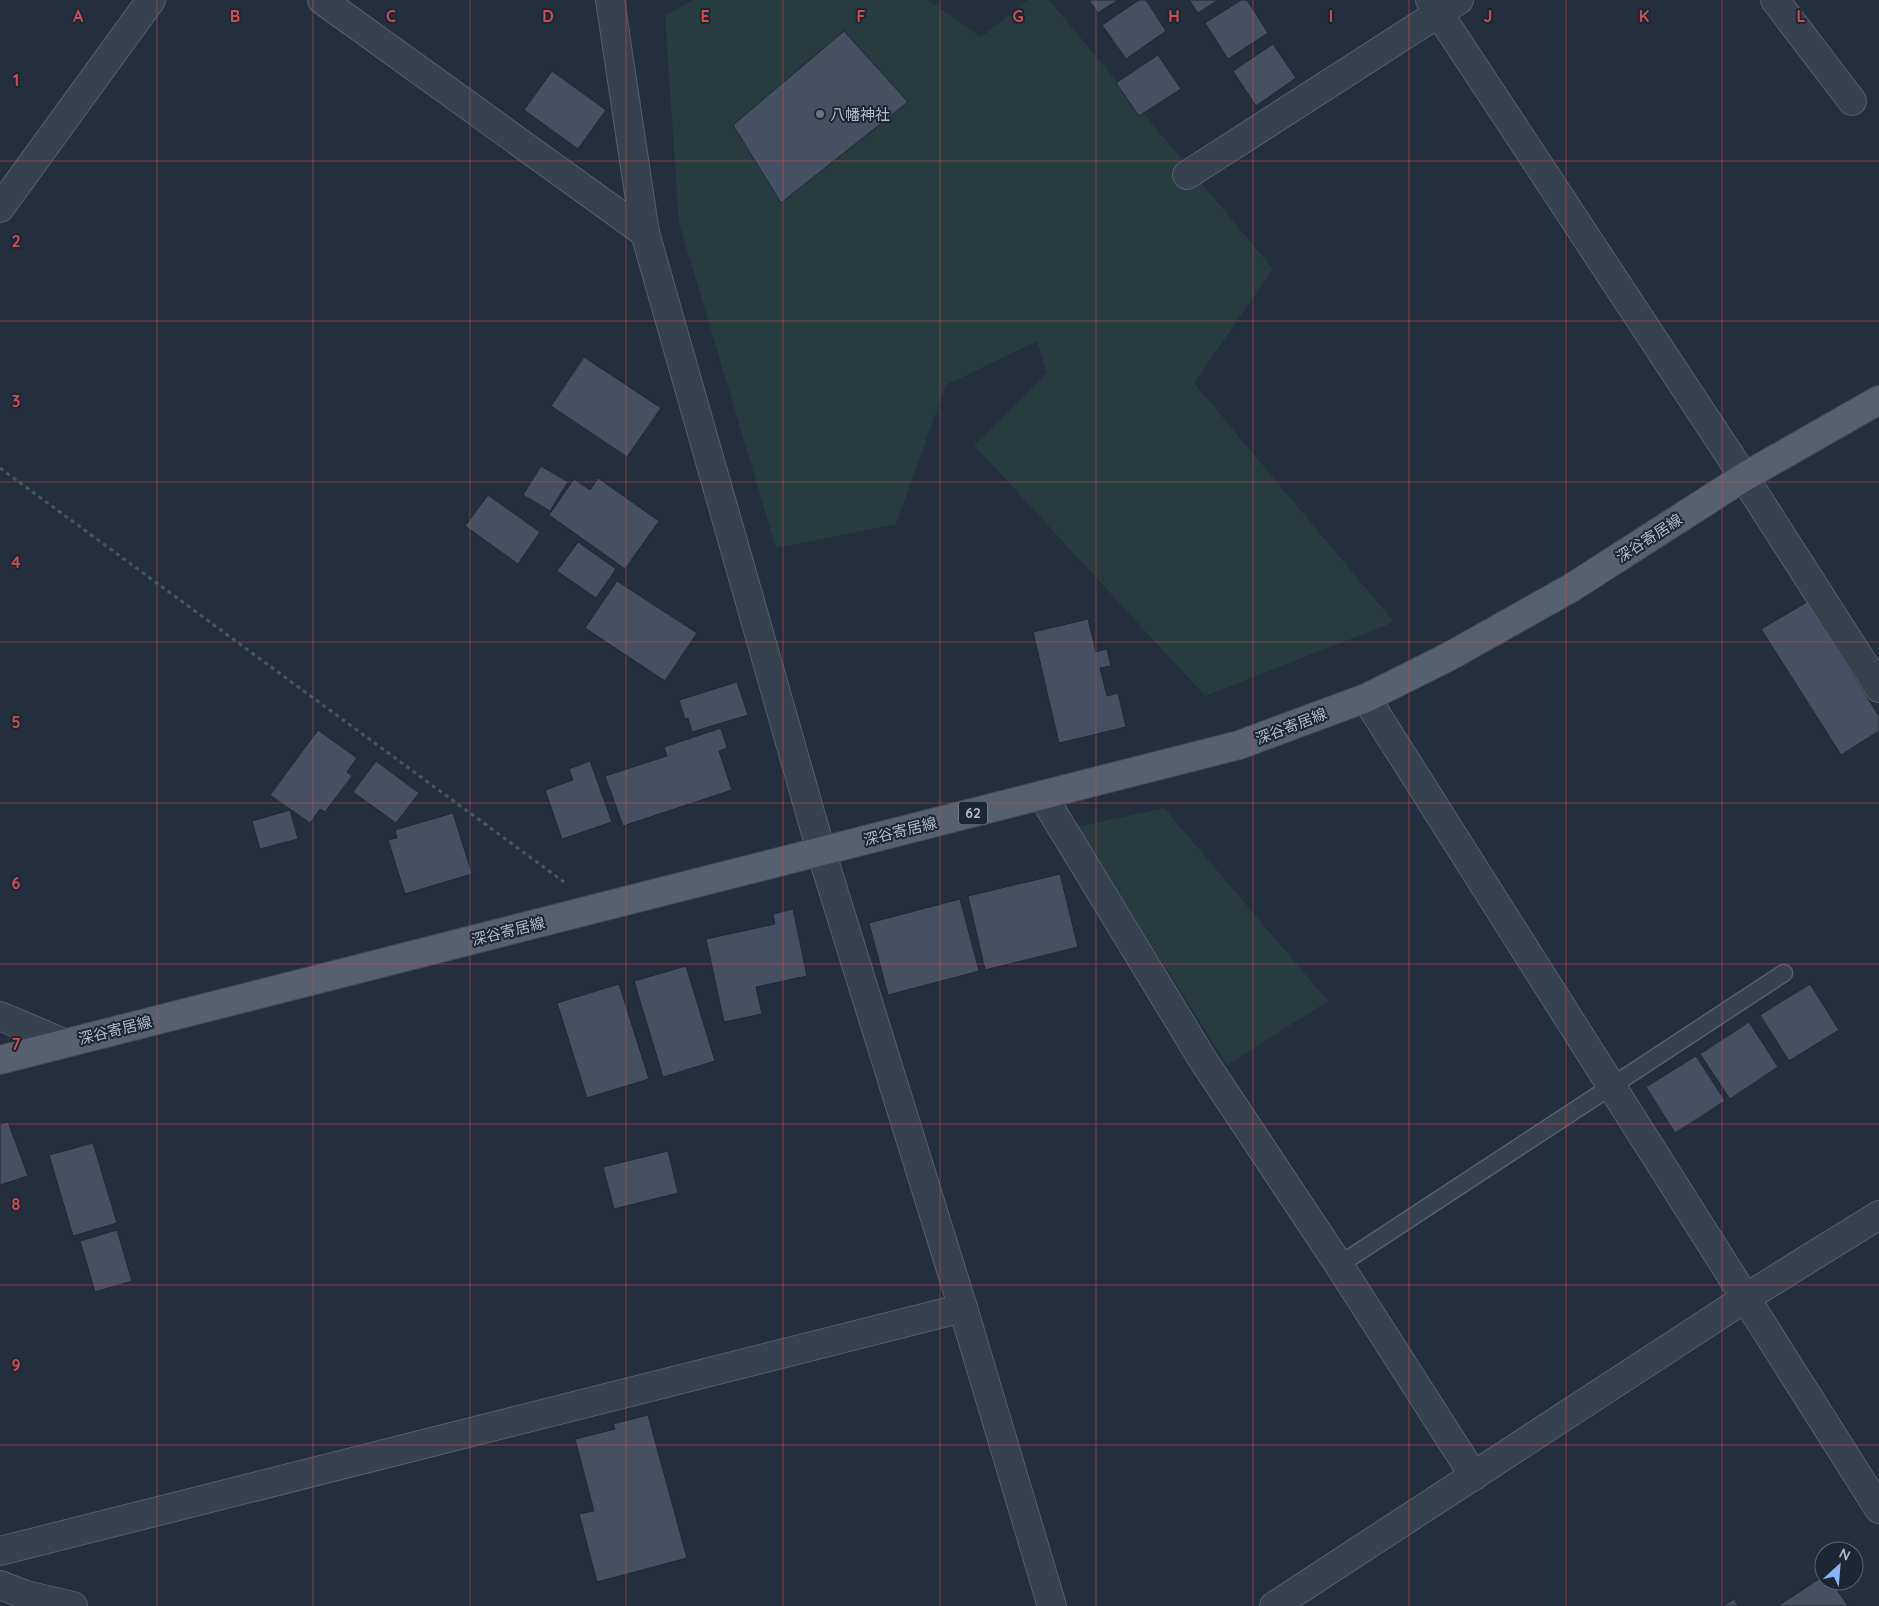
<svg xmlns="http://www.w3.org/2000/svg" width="1879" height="1606" viewBox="0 0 1879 1606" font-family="Quicksand,'Noto Sans JP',sans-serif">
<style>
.green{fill:#263c3f}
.building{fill:#455162;stroke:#1f2835}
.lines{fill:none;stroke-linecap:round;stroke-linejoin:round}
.service-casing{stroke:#565f6c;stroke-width:19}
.minor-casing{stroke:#565f6c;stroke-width:30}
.tertiary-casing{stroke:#565f6c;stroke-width:30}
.primary-casing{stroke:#414a57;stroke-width:30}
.path{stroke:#44595c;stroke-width:3;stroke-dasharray:4 4;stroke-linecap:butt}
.service{stroke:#38414e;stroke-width:16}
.minor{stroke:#38414e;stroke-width:28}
.tertiary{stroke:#38414e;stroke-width:28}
.primary{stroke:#56606e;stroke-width:28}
.grid{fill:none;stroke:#ce4d50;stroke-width:1;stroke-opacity:0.55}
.worship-dot{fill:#6b7280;stroke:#1d2633;stroke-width:2}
.labels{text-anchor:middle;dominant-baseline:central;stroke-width:4;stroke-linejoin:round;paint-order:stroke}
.shield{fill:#1d2633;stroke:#878f9c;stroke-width:1}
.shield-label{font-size:14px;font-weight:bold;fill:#b4bcc9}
.poi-label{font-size:15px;fill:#b4bcc9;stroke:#1d2633;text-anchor:start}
.street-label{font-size:15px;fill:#b4bcc9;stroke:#1d2633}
.grid-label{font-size:16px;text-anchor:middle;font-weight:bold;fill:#ce4d50;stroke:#1d2633;stroke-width:4;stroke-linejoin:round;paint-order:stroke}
</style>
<rect width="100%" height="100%" fill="#242f3e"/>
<g class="green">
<path d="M693,0H928L981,37L1028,0H1049L1273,269L1194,383L1394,622L1205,696L974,445L1047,373L1037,341L946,385L896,524L776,548L679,223L665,16Z"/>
<path d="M1164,808L1328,1001L1227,1065L1077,827Z"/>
</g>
<g class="building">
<path d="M1089,0H1118L1098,13Z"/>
<path d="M1139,0H1146L1166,31L1126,59L1102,25Z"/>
<path d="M1189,0H1218L1198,13Z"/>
<path d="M1241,0H1247L1268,33L1228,59L1205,23Z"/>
<path d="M844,31L908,102L781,203L733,125Z"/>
<path d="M1273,44L1296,78L1256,106L1233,71Z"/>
<path d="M1158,55L1181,89L1139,116L1116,83Z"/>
<path d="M552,71L606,110L578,149L524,110Z"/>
<path d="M584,357L661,408L627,457L551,406Z"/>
<path d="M541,466L568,482L550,511L523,495Z"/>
<path d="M598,478L659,521L625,569L549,515L574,479L590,490Z"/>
<path d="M488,495L540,532L518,564L465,526Z"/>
<path d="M578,542L616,569L596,598L557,571Z"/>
<path d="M617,581L697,633L665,681L585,628Z"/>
<path d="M1807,602L1879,716V731L1841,755L1761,629Z"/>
<path d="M1088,619L1096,652L1107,649L1111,666L1100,668L1107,696L1118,693L1126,727L1059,743L1033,632Z"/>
<path d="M737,682L748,715L692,732L688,718L685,719L679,700Z"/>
<path d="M721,728L727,748L719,751L732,790L623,826L605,776L667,756L664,747Z"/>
<path d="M318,730L357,758L347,772L352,776L325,812L320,809L310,823L270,795Z"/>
<path d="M376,761L419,793L396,823L353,792Z"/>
<path d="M590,761L612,822L562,839L545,790L573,780L569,769Z"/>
<path d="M290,810L298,839L260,849L252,821Z"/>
<path d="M453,813L472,874L405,894L388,840L397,838L395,830Z"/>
<path d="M1060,874L1078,947L985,970L968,896Z"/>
<path d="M960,899L979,971L888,995L869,923Z"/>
<path d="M793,909L807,976L756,987L762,1014L724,1022L706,939L775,924L773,914Z"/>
<path d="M686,966L715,1061L663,1077L634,981Z"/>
<path d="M619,984L649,1079L587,1098L557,1003Z"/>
<path d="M1810,984L1839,1030L1789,1061L1760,1015Z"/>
<path d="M1749,1022L1778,1067L1730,1099L1700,1054Z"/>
<path d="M1696,1056L1725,1101L1675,1133L1646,1087Z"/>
<path d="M8,1122L28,1176L0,1185V1125Z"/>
<path d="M93,1143L117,1223L73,1236L49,1155Z"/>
<path d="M668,1151L678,1193L614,1209L603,1167Z"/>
<path d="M117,1230L132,1281L95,1292L80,1241Z"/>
<path d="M648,1415L687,1558L597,1582L579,1514L594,1511L575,1439L615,1429L613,1424Z"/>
<path d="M1822,1577L1825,1582L1831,1581L1848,1606H1778Z"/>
<path d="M1734,1599L1738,1606H1723Z"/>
</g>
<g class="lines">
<g class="service-casing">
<path id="service" d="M1339,1265L1784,973"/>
</g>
<g class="minor-casing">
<g id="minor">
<path d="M322,0L645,233"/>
<path d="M1430,0L1744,477L1879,688"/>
<path d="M1775,0L1852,101"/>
<path d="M1187,175L1459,0"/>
<path d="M0,208L151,0"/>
<path d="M1366,698L1879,1509"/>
<path d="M1042,795L1203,1060L1339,1265L1474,1476"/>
<path d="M0,1551L963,1308"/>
<path d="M0,1585L26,1595L73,1606"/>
<path d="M1274,1606L1747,1297L1879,1215"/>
</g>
</g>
<g class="tertiary-casing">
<g id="tertiary">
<path d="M610,0L645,233L821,851L963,1308L1052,1606"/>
<path d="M0,1016L64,1043"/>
</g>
</g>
<g class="primary-casing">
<path id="primary" d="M0,1060L1239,745L1366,698L1450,656L1571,588L1744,477L1879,400"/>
</g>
<path class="path" d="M0,468L564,882"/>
<use href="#service" class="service"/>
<use href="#minor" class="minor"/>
<use href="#tertiary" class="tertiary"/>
<use href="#primary" class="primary"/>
</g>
<path class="grid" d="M157,0V1606M313,0V1606M470,0V1606M626,0V1606M783,0V1606M940,0V1606M1096,0V1606M1253,0V1606M1409,0V1606M1566,0V1606M1722,0V1606M0,161H1879M0,321H1879M0,482H1879M0,642H1879M0,803H1879M0,964H1879M0,1124H1879M0,1285H1879M0,1445H1879"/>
<circle class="worship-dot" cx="820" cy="114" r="5"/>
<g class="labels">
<rect class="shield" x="959" y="801.5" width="28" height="23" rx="4"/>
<g class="shield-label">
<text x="973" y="813">62</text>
</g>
<g class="poi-label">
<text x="830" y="114">八幡神社</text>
</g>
<g class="street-label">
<text transform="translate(1649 538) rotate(-33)">深谷寄居線</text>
<text transform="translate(1291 726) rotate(-21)">深谷寄居線</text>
<text transform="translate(900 831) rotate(-14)">深谷寄居線</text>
<text transform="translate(508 931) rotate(-14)">深谷寄居線</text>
<text transform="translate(115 1030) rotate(-14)">深谷寄居線</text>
</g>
</g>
<g class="grid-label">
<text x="78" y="22">A</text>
<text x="235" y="22">B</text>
<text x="391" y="22">C</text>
<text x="548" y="22">D</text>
<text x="705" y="22">E</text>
<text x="861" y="22">F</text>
<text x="1018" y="22">G</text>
<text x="1174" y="22">H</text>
<text x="1331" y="22">I</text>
<text x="1488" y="22">J</text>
<text x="1644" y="22">K</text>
<text x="1801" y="22">L</text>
<text x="16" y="86">1</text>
<text x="16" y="247">2</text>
<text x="16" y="407">3</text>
<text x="16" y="568">4</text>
<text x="16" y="728">5</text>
<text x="16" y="889">6</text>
<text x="16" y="1050">7</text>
<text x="16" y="1210">8</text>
<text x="16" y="1371">9</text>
</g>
<g transform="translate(1839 1566) rotate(26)"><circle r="24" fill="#1d2633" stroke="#59626f"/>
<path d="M0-4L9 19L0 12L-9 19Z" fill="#8ab4f8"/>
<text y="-8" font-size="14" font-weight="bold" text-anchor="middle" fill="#b4bcc9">N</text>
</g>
</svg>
